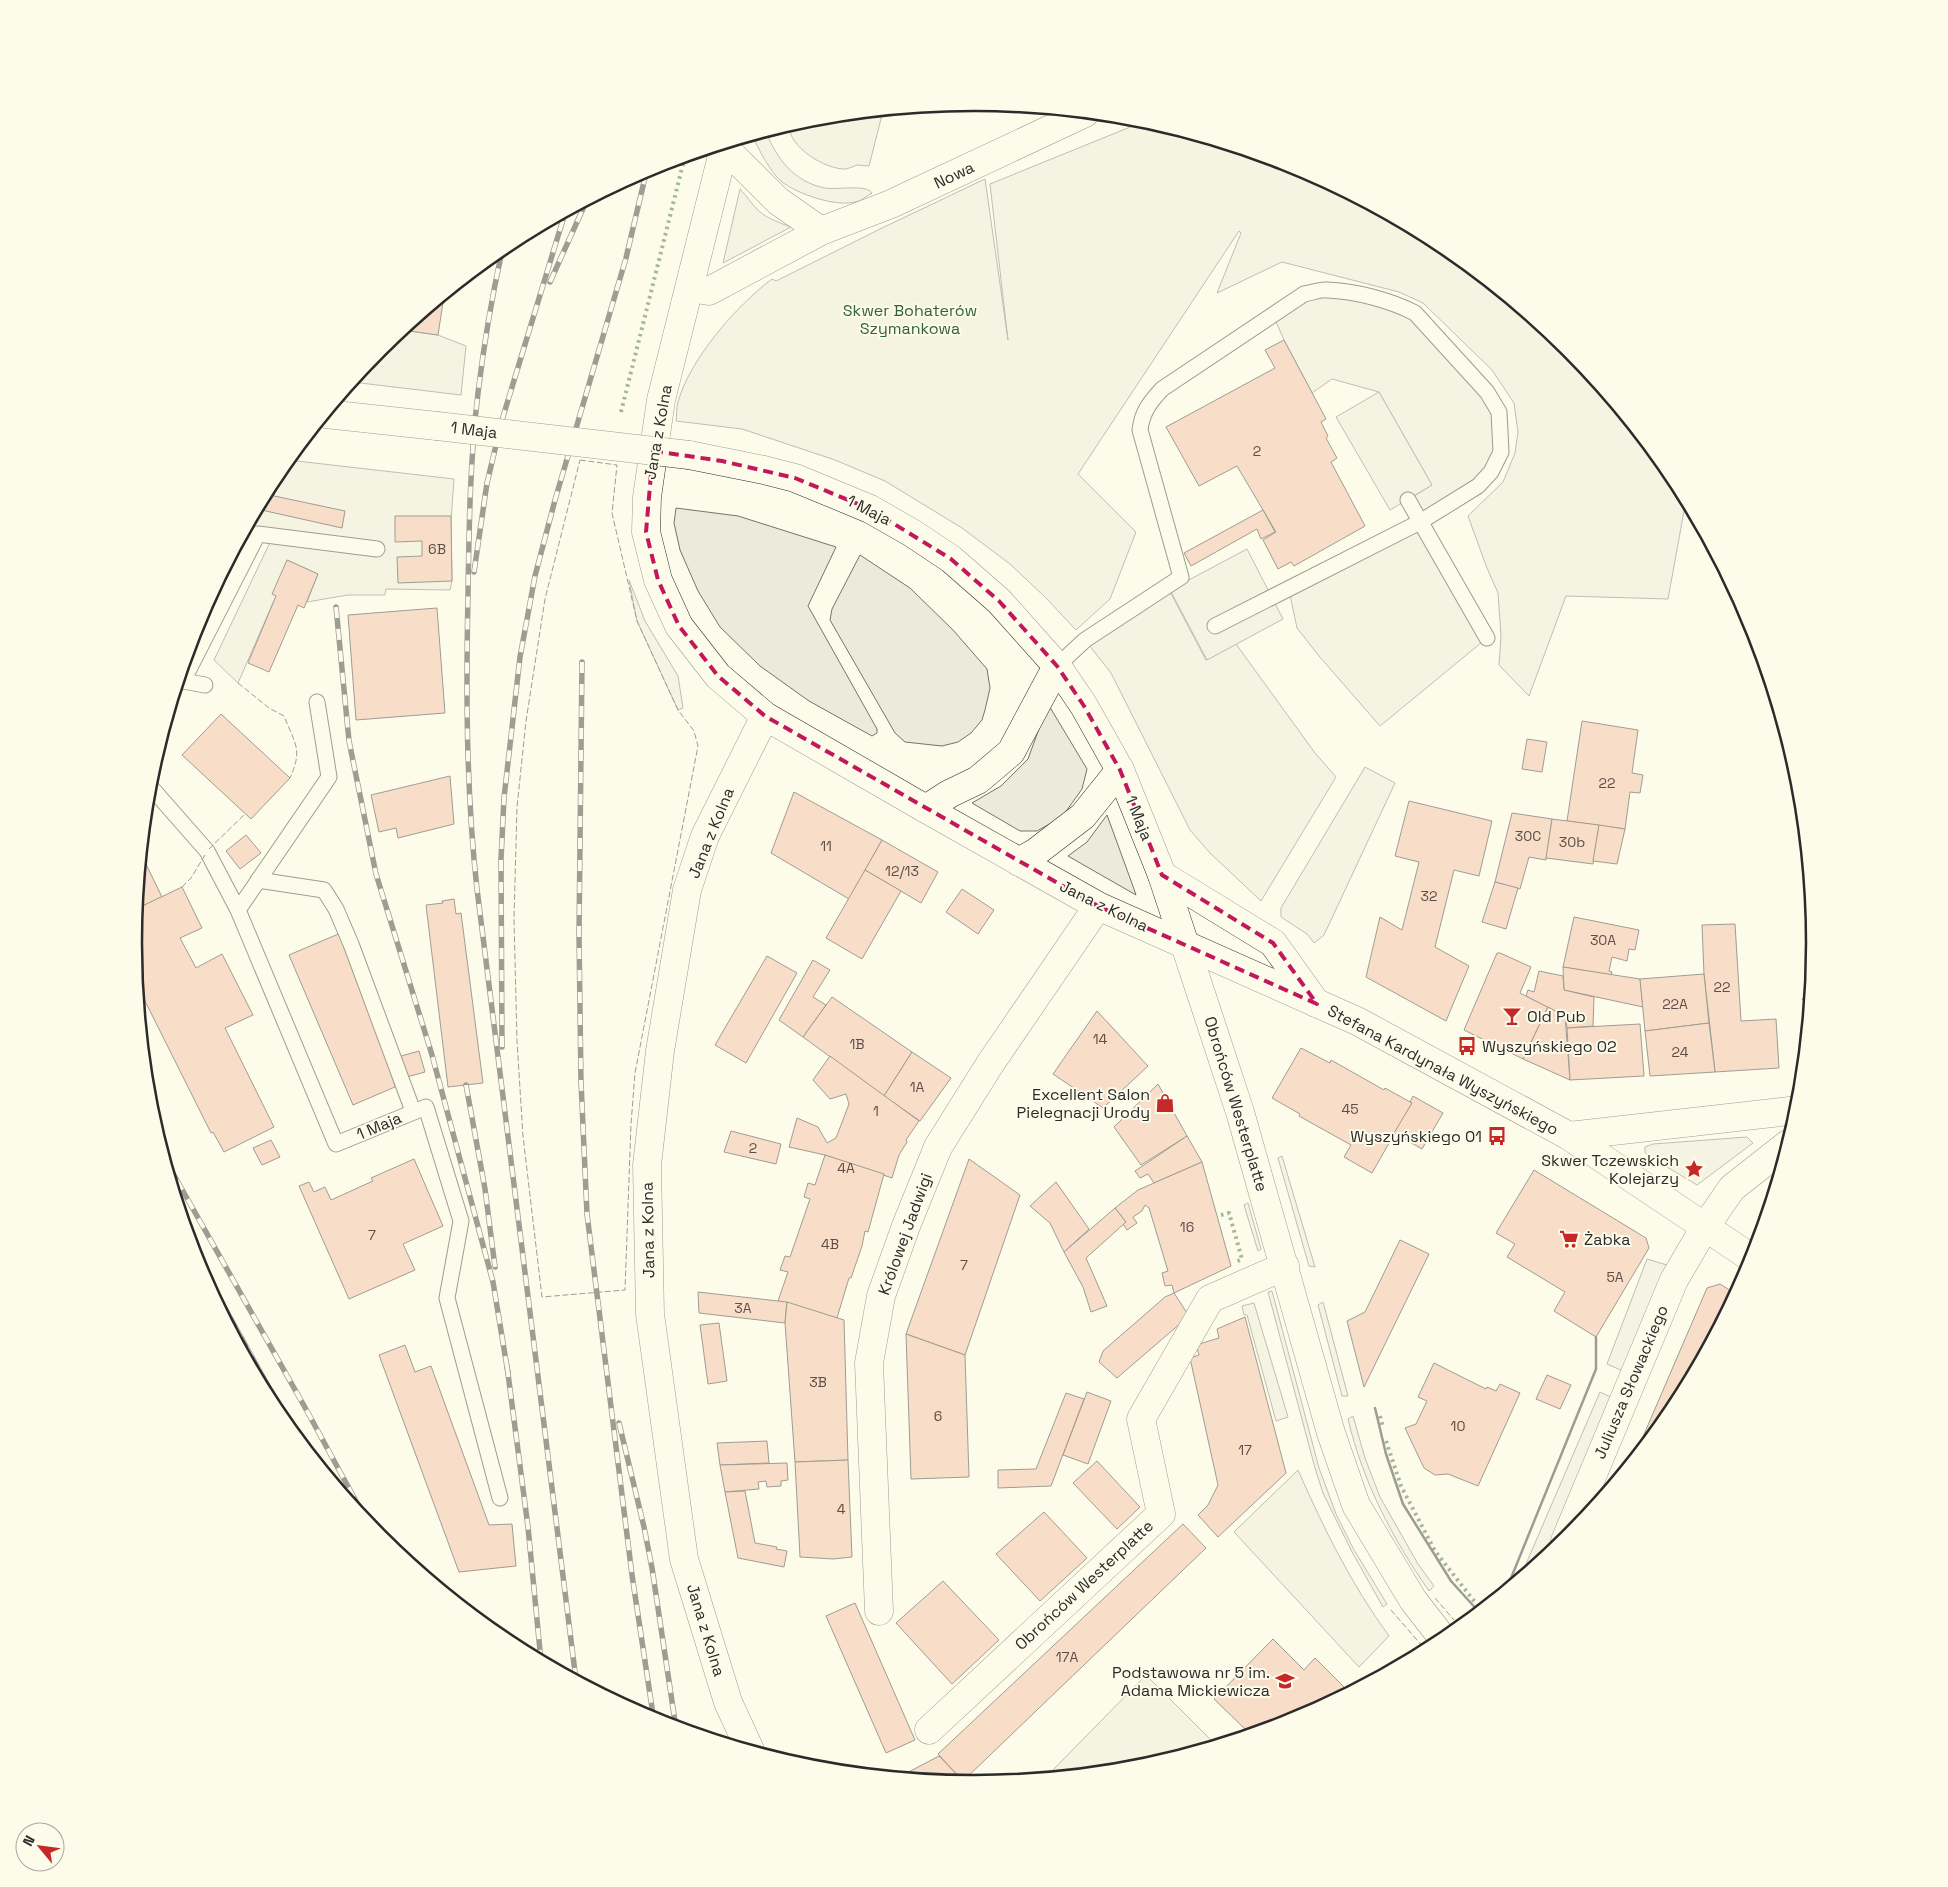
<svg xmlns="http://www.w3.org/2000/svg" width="1948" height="1887" viewBox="0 0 1948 1887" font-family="'Space Grotesk',sans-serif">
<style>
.green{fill:#ecebdb;stroke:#74746e}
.parking{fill:#eceadb;stroke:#74746e}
.building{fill:#f2b8a0;stroke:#2b2b2b}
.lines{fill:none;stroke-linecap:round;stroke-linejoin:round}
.lane-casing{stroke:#2b2b2b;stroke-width:17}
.street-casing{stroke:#2b2b2b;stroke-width:29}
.secondary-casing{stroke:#2b2b2b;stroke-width:29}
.lane{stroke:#fdfbea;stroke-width:15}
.street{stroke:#fdfbea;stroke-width:28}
.secondary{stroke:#fdfbea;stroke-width:28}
.rail-casing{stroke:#2b2b2b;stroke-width:5.5}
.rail{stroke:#fdfbea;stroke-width:4;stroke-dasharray:11;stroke-linecap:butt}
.secondary-bridge-casing{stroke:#2b2b2b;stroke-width:29;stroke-linecap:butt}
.secondary-bridge{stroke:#fdfbea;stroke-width:28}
.hedge{stroke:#34623c;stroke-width:4;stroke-dasharray:2.5 4;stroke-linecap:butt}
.fence{stroke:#2b2b2b;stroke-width:1;stroke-dasharray:6 2.5;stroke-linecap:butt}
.wall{stroke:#2b2b2b;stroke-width:2.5}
.marked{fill:none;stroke:#c2185b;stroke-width:4;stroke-dasharray:10 6;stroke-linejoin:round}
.labels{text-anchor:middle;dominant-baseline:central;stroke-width:4;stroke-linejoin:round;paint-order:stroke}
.number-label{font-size:14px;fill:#5d4e48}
.street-label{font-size:16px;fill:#2b2b2b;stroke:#fdfbea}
.park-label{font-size:16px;fill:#34623c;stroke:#fdfbea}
.poi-label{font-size:16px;fill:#2b2b2b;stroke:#fdfbea;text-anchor:end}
.rim{fill:none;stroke:#2b2b2b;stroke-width:2.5}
</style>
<rect width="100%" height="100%" fill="#fdfbea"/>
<g class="green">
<path d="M883,111L869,166C865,166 861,165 857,165C854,166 850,168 846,169C826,170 788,147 789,125L810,119Z"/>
<path d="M1145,121L1296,167L1441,244L1569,349L1673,476L1686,500L1668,599L1566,596L1529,696L1499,665L1501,636L1498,593L1487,568L1468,516L1503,482L1515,453L1518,432L1514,403L1492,370L1423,303L1399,292L1282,262L1217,293L1241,233L1239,231L1078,474L1136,532L1110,599L1076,630L1047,599L1010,564L962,528L885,481L835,460L742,429L676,421C677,415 676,408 678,402C690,359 736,306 772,279L776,281L880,229L985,179L1008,340L990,184Z"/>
<path d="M766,132C777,159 794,182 825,188C838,190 866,184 872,193C867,196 861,201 855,202C835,207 798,194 782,182C771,173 758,149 753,136Z"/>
<path d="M740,189C747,196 752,205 759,211C768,219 780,223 791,227L723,263Z"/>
<path d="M1304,294L1400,305L1499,412L1491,472L1420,522L1487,638L1380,726L1319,656L1297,628L1289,590L1420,522L1408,500L1432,485L1379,392L1332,379L1312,393L1284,340L1273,315Z"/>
<path d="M402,330L438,335L466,346L461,395L352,382L380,349Z"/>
<path d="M288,460L454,479L451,521L452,581L450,590L386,589L385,595H348L307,602L318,574L287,560L276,596L238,683L214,660L273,536L245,532L275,476Z"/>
<path d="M676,508L738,516L836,547L808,606L877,729V733L872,736L809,701L760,666L720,627L698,591L680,550L674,523Z"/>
<path d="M860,555L910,588L953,630L987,669L990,688L985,710L982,720L971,733L958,742L942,746L905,742L895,733L830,620L832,609Z"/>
<path d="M629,580L645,621L678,676L683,708L678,710L637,621Z"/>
<path d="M1167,586L1206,660L1236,644L1315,753L1336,777L1261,901L1210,853L1190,830L1111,673L1085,640Z"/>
<path d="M1048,704L1087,769L1082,789L1062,817L1037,831H1020L972,803L1001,786L1028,759Z"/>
<path d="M1365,767L1395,783L1324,935L1314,943L1307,934L1281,917V908Z"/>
<path d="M1107,815L1134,889L1136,895L1068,856L1087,842Z"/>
<path d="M1282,1156L1315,1267L1309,1266L1278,1158Z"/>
<path d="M1248,1203L1261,1249L1258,1251L1244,1205Z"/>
<path d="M1272,1291L1319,1468L1336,1514L1354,1550L1387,1604L1383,1607L1352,1552L1323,1493L1315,1468L1268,1292Z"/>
<path d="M1323,1302L1348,1396H1342L1318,1305Z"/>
<path d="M1254,1303L1288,1417L1276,1421L1247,1315H1244L1242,1306Z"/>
<path d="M1353,1416L1365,1458L1380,1497L1418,1564L1434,1586L1429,1591C1392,1538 1363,1482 1348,1419Z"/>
<path d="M1298,1470C1324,1529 1351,1584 1389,1636L1359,1667L1234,1532Z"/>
<path d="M1146,1675L1216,1745L1138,1768L1048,1777L1047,1776Z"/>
</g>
<g class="parking">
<path d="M1379,392L1432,485L1390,510L1336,417Z"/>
<path d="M1247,549L1283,619L1207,660L1170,590Z"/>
<path d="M1747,1137L1753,1143L1697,1185L1647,1155L1645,1152V1147L1653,1144Z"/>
<path d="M1647,1259L1680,1269L1634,1376L1607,1364Z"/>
<path d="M1600,1392L1615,1399L1553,1551L1520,1578Z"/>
</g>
<g class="building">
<path d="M444,296L438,335L402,330Z"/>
<path d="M1284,340L1326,419L1321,422L1328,436L1326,438L1337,458L1331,462L1365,526L1294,566L1291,562L1278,569L1263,540L1276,532L1237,466L1199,486L1166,427L1275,368L1265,350Z"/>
<path d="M265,494L345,511L342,528L257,509Z"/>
<path d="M1263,510L1275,532L1261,539L1257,529L1191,566L1184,553Z"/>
<path d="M395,516H451L452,581L398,583L397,557L422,556V541L395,542Z"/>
<path d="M287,560L318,574L304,608L298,605L269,672L248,663L276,596L272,594Z"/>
<path d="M437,608L445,713L356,720L348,615Z"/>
<path d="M221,714L290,778L251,819L182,755Z"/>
<path d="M1582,721L1638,730L1632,773L1643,775L1640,793L1630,792L1625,829L1567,821Z"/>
<path d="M1527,739L1547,742L1542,772L1522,769Z"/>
<path d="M450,776L454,824L398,838L396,828L379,832L371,795Z"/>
<path d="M794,792L882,840L849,899L771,853Z"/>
<path d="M1409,801L1492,821L1479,876L1454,870L1435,947L1469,966L1446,1021L1366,977L1380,917L1402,930L1419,862L1395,856Z"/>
<path d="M1512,813L1552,819L1546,860L1529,857L1520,889L1495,882Z"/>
<path d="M1552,819L1599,825L1593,864L1546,858Z"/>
<path d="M1599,825L1625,829L1617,864L1593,861Z"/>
<path d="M246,835L261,853L240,869L226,851Z"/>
<path d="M882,840L938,872L921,903L865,870Z"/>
<path d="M142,856L162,897L136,909Z"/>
<path d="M865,870L901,891L862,959L826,938Z"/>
<path d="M1495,882L1518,888L1506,929L1482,922Z"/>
<path d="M182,887L202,928L180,938L196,968L222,954L253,1015L225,1028L274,1127L224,1152L213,1132L211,1133L137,985L133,943L136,909Z"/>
<path d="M962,889L994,910L978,934L946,912Z"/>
<path d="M454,899L456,914L461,913L483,1083L448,1087L426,905L443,903L442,901Z"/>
<path d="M1574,917L1639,930L1635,950L1629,949L1627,961L1612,957L1609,971L1612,972L1611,975L1563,967Z"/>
<path d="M1735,924L1741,1021L1776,1019L1779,1068L1715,1072L1704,974L1702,925Z"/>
<path d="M343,932L382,1027L395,1087L353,1105L289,955Z"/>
<path d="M1497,953H1500L1531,967L1520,993L1548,1007L1523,1059L1464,1030Z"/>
<path d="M767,956L797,973L746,1063L715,1045Z"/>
<path d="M813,960L830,970L813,997L826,1005L803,1037L779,1020Z"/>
<path d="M1563,967L1640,979L1643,1007L1564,990Z"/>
<path d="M1539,971L1563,976L1564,990L1594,997L1593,1026L1567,1028L1565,1016L1526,996L1528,990L1534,992Z"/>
<path d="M1704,974L1709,1023L1645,1031L1640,979Z"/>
<path d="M1810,993L1809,1008L1802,999Z"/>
<path d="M832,997L912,1052L884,1096L803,1037Z"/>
<path d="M1548,1007L1565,1016L1570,1080L1523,1059Z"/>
<path d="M1097,1011L1148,1066L1103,1108L1053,1074Z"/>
<path d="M1709,1023L1715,1072L1650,1076L1645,1031Z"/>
<path d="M1640,1024L1644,1076L1570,1080L1567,1028Z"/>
<path d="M1301,1048L1330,1063L1331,1060L1384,1090L1385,1088L1412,1103L1372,1173L1344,1157L1351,1145L1299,1116L1300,1114L1272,1098Z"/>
<path d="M419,1051L425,1072L407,1077L401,1056Z"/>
<path d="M912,1052L951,1078L920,1121L884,1096Z"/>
<path d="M830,1056L919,1121L906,1140L907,1142L899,1155L892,1178L825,1155L789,1147L797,1118L818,1127L827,1143L836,1138L849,1104L846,1094L830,1099L813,1080Z"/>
<path d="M1158,1084L1187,1136L1141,1165L1114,1127Z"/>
<path d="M1413,1096L1443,1113L1422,1149L1394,1133L1412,1103L1410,1102Z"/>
<path d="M731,1131L781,1144L776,1164L724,1152Z"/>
<path d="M1187,1136L1202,1162L1154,1183L1148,1174L1140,1178L1135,1171Z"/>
<path d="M271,1140L280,1157L262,1165L253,1148Z"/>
<path d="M825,1155L884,1174L868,1232L865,1231L862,1246L851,1278H849L837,1318L778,1301L788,1272L780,1270L785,1256L790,1257L810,1199L804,1197L808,1183L815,1185Z"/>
<path d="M414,1159L443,1226L403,1244L415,1270L349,1299L299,1186L309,1182L314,1192L325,1187L331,1200L373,1181L371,1178Z"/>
<path d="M969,1159L1020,1195L965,1355L906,1334Z"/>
<path d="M1202,1162L1231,1266L1174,1293L1172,1285L1165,1286L1162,1273L1168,1271L1149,1208L1145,1205L1142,1211L1133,1217L1137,1223L1127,1230L1123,1224L1126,1222L1115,1208L1138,1190Z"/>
<path d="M1534,1170L1646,1238L1649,1248L1596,1337L1554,1311L1565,1292L1507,1257L1515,1244L1496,1233Z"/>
<path d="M1056,1182L1089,1229L1064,1252L1050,1223L1030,1206Z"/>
<path d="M1115,1208L1126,1222L1086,1258L1107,1306L1091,1312L1083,1287L1064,1252Z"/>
<path d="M1400,1240L1429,1254L1364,1387L1347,1321L1365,1312Z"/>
<path d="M1720,1284L1736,1294L1673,1411L1653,1435L1645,1432L1707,1288Z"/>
<path d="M698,1292L787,1302L785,1323L699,1313Z"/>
<path d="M1174,1293L1189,1316L1117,1378L1099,1362L1103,1351L1165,1297Z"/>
<path d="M787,1302L844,1320L848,1460L795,1462L785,1323Z"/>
<path d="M1245,1317L1286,1473L1218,1537L1198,1515L1208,1505L1218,1485L1190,1358L1199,1355L1196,1345L1219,1338L1217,1329Z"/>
<path d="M719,1323L727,1381L708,1384L700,1325Z"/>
<path d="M906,1334L965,1355L969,1477L911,1479Z"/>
<path d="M405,1345L415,1372L431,1366L489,1525L512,1524L516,1566L459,1572L379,1355Z"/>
<path d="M1434,1363L1486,1389L1487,1387L1496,1391L1500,1384L1520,1393L1478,1486L1448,1474L1435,1475L1424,1468L1405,1428L1416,1424L1427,1401L1418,1397Z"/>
<path d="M1547,1375L1571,1385L1560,1409L1536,1399Z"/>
<path d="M1087,1392L1111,1401L1088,1464L1063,1455Z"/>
<path d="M1066,1393L1084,1399L1051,1486L998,1488V1470L1036,1469Z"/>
<path d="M1645,1432L1653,1435L1633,1460Z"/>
<path d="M767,1441L769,1463L720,1465L717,1443Z"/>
<path d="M848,1460L852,1557L833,1559L800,1557L795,1462Z"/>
<path d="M1097,1461L1140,1507L1117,1529L1073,1483Z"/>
<path d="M787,1463L788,1480L781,1481V1486L767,1487L766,1481L758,1482L759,1489L725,1492L720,1465Z"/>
<path d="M745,1491L755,1543L777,1547L776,1549L787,1551L784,1567L738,1558L725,1492Z"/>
<path d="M1044,1512L1087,1558L1040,1601L996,1554Z"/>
<path d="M1183,1524L1206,1548L963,1781L938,1754Z"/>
<path d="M943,1581L999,1640L952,1684L896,1623Z"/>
<path d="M855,1603L915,1740L886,1753L826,1616Z"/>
<path d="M1273,1639L1304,1670L1315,1658L1349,1692L1296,1721L1249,1735L1245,1731V1729L1214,1699Z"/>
<path d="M939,1756L963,1781L960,1783L899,1777Z"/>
</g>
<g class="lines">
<g class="lane-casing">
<g id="lane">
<path d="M1408,500L1487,638"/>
<path d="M1057,666L1085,640L1181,577L1140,430C1142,412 1150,402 1162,389L1304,294C1311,293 1320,289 1327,290C1355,291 1390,300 1415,313L1487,392L1499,412L1501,452L1491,472L1478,486L1420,522L1215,626"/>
<path d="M179,681H183L258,534L377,549"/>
<path d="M183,681L205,685"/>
<path d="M149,785L207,851L238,910L336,1144L426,1107L461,1221L447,1298L500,1498"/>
<path d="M258,880L324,890L336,909L351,944L413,1111"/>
<path d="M238,910L329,777L317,702"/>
</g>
</g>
<g class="street-casing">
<g id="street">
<path d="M725,144L661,400L647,497L646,532L658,580L679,626L718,676L765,716L926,809L1098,906L1357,1021L1569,1136L1753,1259"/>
<path d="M724,147L778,201L821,231"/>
<path d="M690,288L709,291L821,231L891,204L1085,113"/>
<path d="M926,809L949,794L978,780L1011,752L1057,666"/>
<path d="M1019,862L1036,852L1083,816L1120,770"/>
<path d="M1162,875L1273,943L1316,1003"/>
<path d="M1569,1136L1798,1110"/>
<path d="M1565,1541L1674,1280L1705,1227L1732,1188L1788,1144"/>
<path d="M879,1611L869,1363L881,1296L906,1226L938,1147L990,1064L1098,906"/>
<path d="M929,1730L1161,1514L1141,1419L1210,1299L1285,1266"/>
<path d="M750,1750L728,1702L684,1559L650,1314L647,1165L660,1051L687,890L705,836L765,716"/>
</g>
</g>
<g class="secondary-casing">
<g id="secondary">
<path d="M326,414L437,426"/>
<path d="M689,455L764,470L795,478L870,509L912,533L951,559L999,601L1057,666L1084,706L1120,770L1162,875L1240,1112L1331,1433L1356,1505L1413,1600L1444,1640"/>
</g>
</g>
<use href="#lane" class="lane"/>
<use href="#street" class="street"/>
<use href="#secondary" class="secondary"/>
<g class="rail-casing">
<g id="rail">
<path d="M503,247C492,295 484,344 478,393C470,459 469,527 468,594C466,692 466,790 477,889L576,1680"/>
<path d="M550,282L586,202"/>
<path d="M474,572L487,483L502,420L565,213"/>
<path d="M336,607L349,741L376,874L432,1055L480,1234L493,1282L508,1373"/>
<path d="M582,662L579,935L581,1082L587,1214L632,1575L654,1721"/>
<path d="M502,1047L501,859L504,798L520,657L535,576L555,500L626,258L647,169"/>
<path d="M466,1085L485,1189L495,1267"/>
<path d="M166,1161L307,1411L370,1527"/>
<path d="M193,1251L298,1440"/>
<path d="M507,1366L528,1527L541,1661"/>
<path d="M619,1423L644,1527L652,1568L676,1728"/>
</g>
</g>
<use href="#rail" class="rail"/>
<g class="secondary-bridge-casing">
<path id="secondary-bridge" d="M437,426L689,455"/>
</g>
<use href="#secondary-bridge" class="secondary-bridge"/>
<g class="hedge">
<path d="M621,412L685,156"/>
<path d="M1221,1215L1229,1213L1242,1259L1234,1263"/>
<path d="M1380,1416L1383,1427"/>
<path d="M1386,1441L1401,1486L1435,1551L1481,1610"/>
</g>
<g class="fence">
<path d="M580,460L617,465L612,513L637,621L678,710L694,731L698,746L635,1073L631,1124L625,1290L542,1297L523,1136L517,1041L514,919L517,807L526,721L545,599Z"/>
<path d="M238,683L269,708L284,716C295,744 303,749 290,778"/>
<path d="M209,849L245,814"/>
<path d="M182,887L191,878L205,855"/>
<path d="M1435,1598L1454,1620"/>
<path d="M1391,1610L1423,1647"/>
</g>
<g class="wall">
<path d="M1375,1408L1386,1454L1403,1504L1451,1581L1479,1612"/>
<path d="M1507,1588L1596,1369V1337"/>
</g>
</g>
<path d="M0 0H1948V1887H0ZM653,451L722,461L795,478L870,509L951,559L999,601L1057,666L1084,706L1120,770L1162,875L1273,943L1317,1004L1098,906L765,716L718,676L679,626L658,580L646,532Z" fill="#fdfbea" fill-opacity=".55" fill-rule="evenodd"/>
<path class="marked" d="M653,451L722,461L795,478L870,509L951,559L999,601L1057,666L1084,706L1120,770L1162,875L1273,943L1317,1004L1098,906L765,716L718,676L679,626L658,580L646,532Z"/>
<defs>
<g id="bar-bare" transform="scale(1.5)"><path d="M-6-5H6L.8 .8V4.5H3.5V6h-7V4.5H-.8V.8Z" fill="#c62828" stroke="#fdfbea" stroke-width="2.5" paint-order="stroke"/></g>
<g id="bus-bare" transform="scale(1.5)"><path d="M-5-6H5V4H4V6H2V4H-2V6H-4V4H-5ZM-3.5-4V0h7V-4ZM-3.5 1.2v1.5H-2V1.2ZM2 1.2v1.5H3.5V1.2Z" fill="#c62828" stroke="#fdfbea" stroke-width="2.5" paint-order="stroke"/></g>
<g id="shop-bare" transform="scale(1.5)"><path d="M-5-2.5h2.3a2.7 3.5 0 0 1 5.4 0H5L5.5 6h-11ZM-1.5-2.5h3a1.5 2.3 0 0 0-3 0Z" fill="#c62828" stroke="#fdfbea" stroke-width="2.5" paint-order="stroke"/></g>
<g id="sight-bare" transform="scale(1.5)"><path d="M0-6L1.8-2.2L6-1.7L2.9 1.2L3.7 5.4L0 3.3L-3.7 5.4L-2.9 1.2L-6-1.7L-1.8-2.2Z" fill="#c62828" stroke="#fdfbea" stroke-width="2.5" paint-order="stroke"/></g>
<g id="supermarket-bare" transform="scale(1.5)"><path d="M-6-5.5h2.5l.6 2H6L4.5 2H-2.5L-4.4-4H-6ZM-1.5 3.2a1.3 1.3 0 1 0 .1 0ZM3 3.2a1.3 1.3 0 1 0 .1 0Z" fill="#c62828" stroke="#fdfbea" stroke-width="2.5" paint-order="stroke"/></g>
<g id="school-bare" transform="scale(1.5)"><path d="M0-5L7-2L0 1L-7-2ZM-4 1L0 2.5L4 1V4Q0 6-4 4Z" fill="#c62828" stroke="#fdfbea" stroke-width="2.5" paint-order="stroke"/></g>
</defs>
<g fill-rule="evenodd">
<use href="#bar-bare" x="1512" y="1016"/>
<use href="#bus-bare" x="1467" y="1046"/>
<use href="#shop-bare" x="1165" y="1103"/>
<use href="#bus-bare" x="1497" y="1136"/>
<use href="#sight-bare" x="1694" y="1169"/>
<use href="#supermarket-bare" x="1569" y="1239"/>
<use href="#school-bare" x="1285" y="1681"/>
</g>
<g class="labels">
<g class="number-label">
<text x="1257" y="451">2</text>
<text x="437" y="549">6B</text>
<text x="1607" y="783">22</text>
<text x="1528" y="836">30C</text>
<text x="1572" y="842">30b</text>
<text x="826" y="846">11</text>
<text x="902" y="871">12/13</text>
<text x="1429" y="896">32</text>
<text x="1603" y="940">30A</text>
<text x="1722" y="987">22</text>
<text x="1675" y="1004">22A</text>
<text x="1100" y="1039">14</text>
<text x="857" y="1044">1B</text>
<text x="1680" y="1052">24</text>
<text x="917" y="1087">1A</text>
<text x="1350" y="1109">45</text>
<text x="876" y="1111">1</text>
<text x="753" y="1148">2</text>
<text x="846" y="1168">4A</text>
<text x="1187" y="1227">16</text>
<text x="372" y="1235">7</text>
<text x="830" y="1244">4B</text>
<text x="964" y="1265">7</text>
<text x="1615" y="1277">5A</text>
<text x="743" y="1308">3A</text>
<text x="818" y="1382">3B</text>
<text x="938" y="1416">6</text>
<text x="1458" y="1426">10</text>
<text x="1245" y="1450">17</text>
<text x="841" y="1509">4</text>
<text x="1067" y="1657">17A</text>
</g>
<g class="street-label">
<text transform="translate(954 175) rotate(-25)">Nowa</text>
<text transform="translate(474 430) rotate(7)">1 Maja</text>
<text transform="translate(658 432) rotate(-80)">Jana z Kolna</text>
<text transform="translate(869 510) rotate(27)">1 Maja</text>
<text transform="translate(1139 818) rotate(68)">1 Maja</text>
<text transform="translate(711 833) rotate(-68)">Jana z Kolna</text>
<text transform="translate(1104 906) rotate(26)">Jana z Kolna</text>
<text transform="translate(1443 1070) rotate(28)">Stefana Kardynała Wyszyńskiego</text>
<text transform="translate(1236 1104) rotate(73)">Obrońców Westerplatte</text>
<text transform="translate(379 1126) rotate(-23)">1 Maja</text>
<text transform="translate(648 1230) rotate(-91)">Jana z Kolna</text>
<text transform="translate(905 1234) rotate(-70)">Królowej Jadwigi</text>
<text transform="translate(1631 1382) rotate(-67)">Juliusza Słowackiego</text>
<text transform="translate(1084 1585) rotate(-43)">Obrońców Westerplatte</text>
<text transform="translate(706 1630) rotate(73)">Jana z Kolna</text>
</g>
<g class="park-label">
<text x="910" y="310">Skwer Bohaterów<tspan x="910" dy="18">Szymankowa</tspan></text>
</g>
<g class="poi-label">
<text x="1527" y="1016" text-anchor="start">Old Pub</text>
<text x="1482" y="1046" text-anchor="start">Wyszyńskiego 02</text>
<text x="1150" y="1094">Excellent Salon<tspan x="1150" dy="18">Pielegnacji Urody</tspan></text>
<text x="1482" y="1136">Wyszyńskiego 01</text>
<text x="1679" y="1160">Skwer Tczewskich<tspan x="1679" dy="18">Kolejarzy</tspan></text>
<text x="1584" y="1239" text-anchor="start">Żabka</text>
<text x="1270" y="1672">Podstawowa nr 5 im.<tspan x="1270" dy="18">Adama Mickiewicza</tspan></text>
</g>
</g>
<path d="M0 0H1948V1887H0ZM142 943a832 832 0 1 1 1664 0a832 832 0 1 1-1664 0Z" fill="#fdfbea" fill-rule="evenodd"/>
<path class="rim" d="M142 943a832 832 0 1 1 1664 0a832 832 0 1 1-1664 0Z"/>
<g transform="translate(40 1847) rotate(299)"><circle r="24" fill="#fdfbea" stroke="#a9a89e"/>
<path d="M0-4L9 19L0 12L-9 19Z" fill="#c62828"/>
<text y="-8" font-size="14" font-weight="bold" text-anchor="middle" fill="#2b2b2b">N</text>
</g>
</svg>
